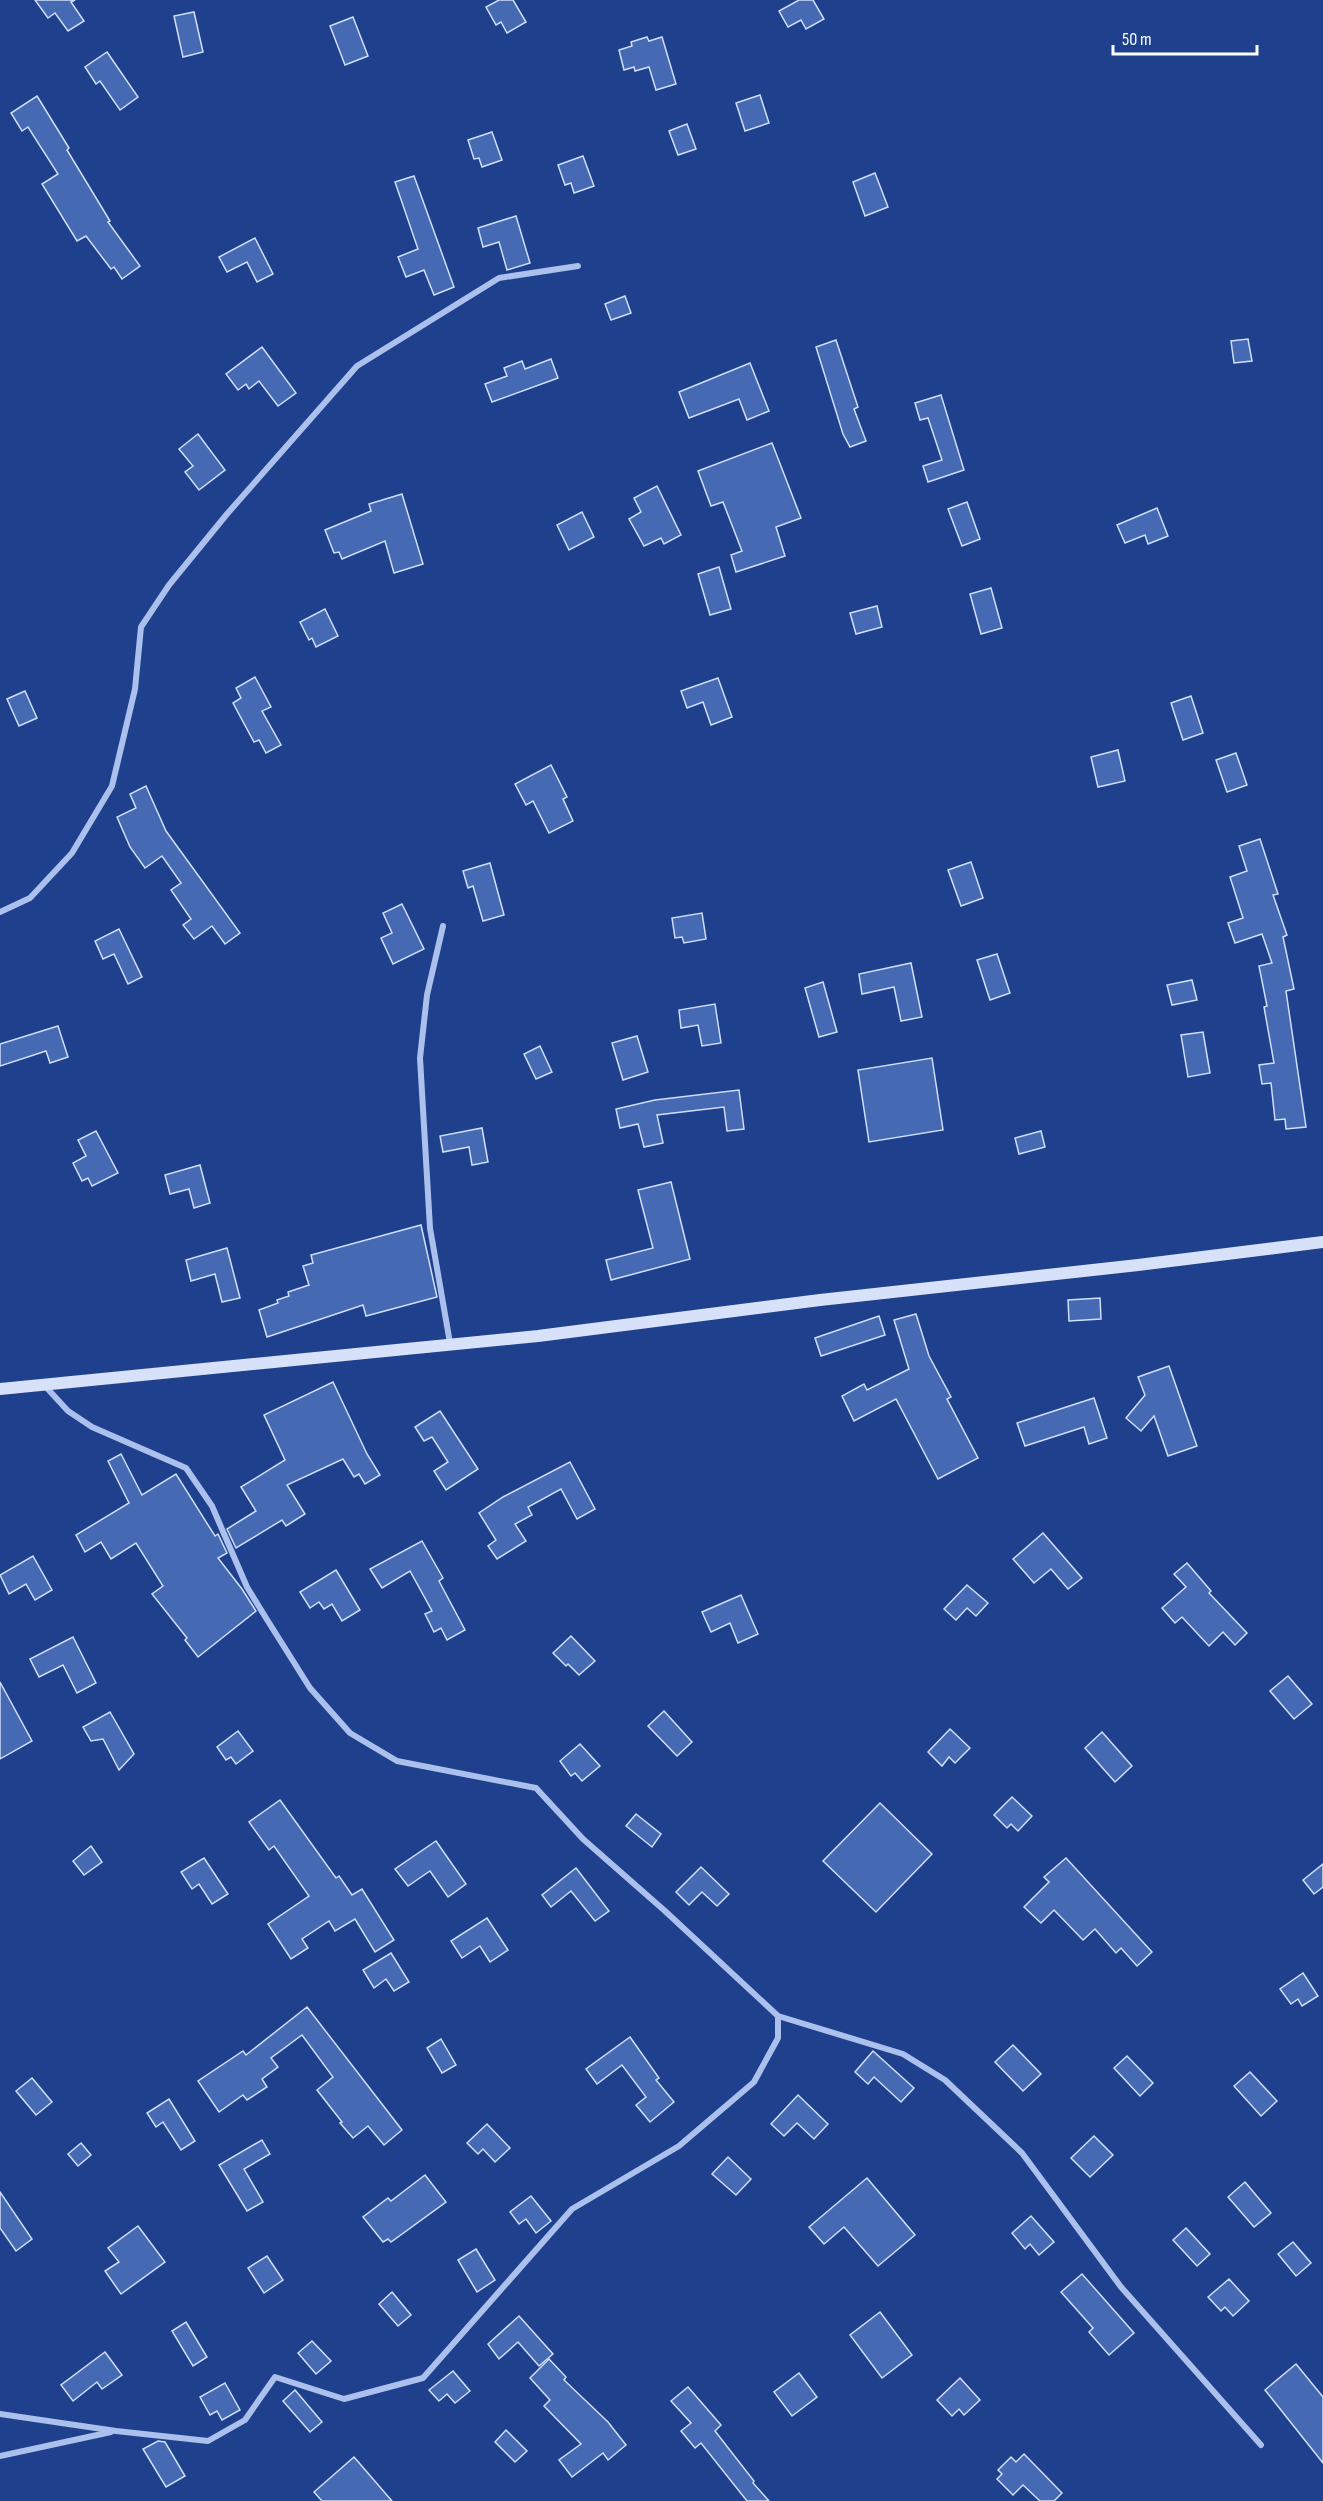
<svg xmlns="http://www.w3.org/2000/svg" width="1323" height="2501" viewBox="0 0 1323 2501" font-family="'Sofia Sans Condensed',sans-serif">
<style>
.building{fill:#4669b4;stroke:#d0def9;stroke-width:1.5}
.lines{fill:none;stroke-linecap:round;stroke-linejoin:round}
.street{stroke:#abc0ed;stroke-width:6}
.secondary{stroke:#d7e1f9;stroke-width:12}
</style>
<rect width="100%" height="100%" fill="#1e408d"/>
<g class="building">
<path d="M35,0H75L71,2L84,21L68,31L55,13L48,18Z"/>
<path d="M499,0H513L526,22L507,33L501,22L496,25L486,7Z"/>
<path d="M799,0H813L824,19L806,29L801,20L788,27L779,11Z"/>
<path d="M194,12L203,52L183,57L174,16Z"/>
<path d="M353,17L368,56L345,65L330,26Z"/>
<path d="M647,37L649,41L662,37L676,84L656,90L649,67L635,71L634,67L624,70L619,50L632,46L631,42Z"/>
<path d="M107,52L138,97L120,110L100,81L96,84L85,67Z"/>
<path d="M760,95L769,123L745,131L736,103Z"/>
<path d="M37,96L69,148L67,150L110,221L108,222L140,266L122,279L114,267L111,269L86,236L77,241L42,184L58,174L28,127L22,131L11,113Z"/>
<path d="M687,124L696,149L678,155L669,131Z"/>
<path d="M492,132L502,160L482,167L479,158L474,159L468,140Z"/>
<path d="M583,156L594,186L574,193L571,183L565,185L558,165Z"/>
<path d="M875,173L888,207L865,216L853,182Z"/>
<path d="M414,176L454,287L434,295L424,270L406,277L398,257L418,249L395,182Z"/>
<path d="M516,216L530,263L507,270L499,242L483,247L478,228Z"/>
<path d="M255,238L273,274L257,282L247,262L227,272L219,257Z"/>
<path d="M625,296L631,313L611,320L605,304Z"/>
<path d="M1248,339L1252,361L1234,363L1231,341Z"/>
<path d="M836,340L858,407L854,409L866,441L850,447L843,434L816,347Z"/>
<path d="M262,347L296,393L278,406L259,381L249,389L246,384L238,390L226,374Z"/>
<path d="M551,359L558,378L492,402L485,384L507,376L504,368L522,361L525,369Z"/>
<path d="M750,363L769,411L747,420L739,399L689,418L679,392Z"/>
<path d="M941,395L964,470L928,482L923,466L942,460L928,418L920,420L915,403Z"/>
<path d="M198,434L225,470L199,490L185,472L193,466L179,449Z"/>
<path d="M772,443L801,518L776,527L785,556L736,572L731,555L742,551L723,502L711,506L698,471Z"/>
<path d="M657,486L681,535L664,544L661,538L644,546L629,519L641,512L634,498Z"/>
<path d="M402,494L423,564L394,573L385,541L342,559L339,552L334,553L325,530L371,511L369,504Z"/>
<path d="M967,502L980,539L962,546L948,509Z"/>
<path d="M1157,508L1168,536L1148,544L1145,535L1125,543L1117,525Z"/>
<path d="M582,512L594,537L569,550L557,525Z"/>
<path d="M719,567L731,609L710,615L698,574Z"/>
<path d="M991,588L1002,628L981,634L970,594Z"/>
<path d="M877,606L882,627L856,634L850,613Z"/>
<path d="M325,609L338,636L316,647L312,638L309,640L300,622Z"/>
<path d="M255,677L271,707L262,711L281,745L266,753L259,740L254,742L233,703L241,698L236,688Z"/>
<path d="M718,678L732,717L711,725L703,702L687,708L681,691Z"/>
<path d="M25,691L37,718L19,726L7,699Z"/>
<path d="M1191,696L1203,733L1183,740L1171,703Z"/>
<path d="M1118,750L1125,781L1098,787L1091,757Z"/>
<path d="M1236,753L1247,785L1227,792L1216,760Z"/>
<path d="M551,765L567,797L563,799L573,821L549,833L533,801L526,805L515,784Z"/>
<path d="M146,786L166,831L240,933L225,944L212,926L194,939L183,925L191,919L171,890L181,883L162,856L145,868L130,847L117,817L136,808L130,794Z"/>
<path d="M1260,839L1278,894L1273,895L1287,935L1283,937L1294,989L1286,991L1306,1127L1286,1129L1285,1119L1275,1120L1271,1083L1262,1084L1259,1065L1274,1063L1264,1007L1267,1006L1259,966L1272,963L1262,934L1235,943L1228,923L1243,918L1230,877L1247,871L1239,846Z"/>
<path d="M971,862L983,898L961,906L948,870Z"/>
<path d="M490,863L504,915L483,921L473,886L468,888L463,871Z"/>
<path d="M402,904L424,949L393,964L381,938L392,933L383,913Z"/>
<path d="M702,913L706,939L684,943L682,937L675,938L672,918Z"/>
<path d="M119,929L142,977L128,984L114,954L103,959L95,941Z"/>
<path d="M997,954L1010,993L990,1000L977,960Z"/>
<path d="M911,963L922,1017L901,1021L894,987L862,994L859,974Z"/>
<path d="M1192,980L1197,1000L1172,1005L1167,985Z"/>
<path d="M823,982L837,1032L819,1037L805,988Z"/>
<path d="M715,1004L721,1043L702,1046L698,1025L681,1028L679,1010Z"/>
<path d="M58,1026L68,1057L50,1063L46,1051L0,1066V1044Z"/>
<path d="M1203,1032L1210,1073L1188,1077L1181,1035Z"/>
<path d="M637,1036L648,1072L623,1080L612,1043Z"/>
<path d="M540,1046L552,1072L536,1079L524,1054Z"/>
<path d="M932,1058L943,1130L869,1142L858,1070Z"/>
<path d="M739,1090L744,1129L727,1131L724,1107L657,1115L663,1143L644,1147L638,1124L620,1128L616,1109L655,1100Z"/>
<path d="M482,1128L488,1162L472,1165L469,1147L443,1152L440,1136Z"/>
<path d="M96,1131L118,1173L92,1186L88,1178L82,1181L73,1163L86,1156L78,1140Z"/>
<path d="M1041,1131L1045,1147L1019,1154L1015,1138Z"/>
<path d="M200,1165L210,1203L194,1208L189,1189L170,1194L165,1175Z"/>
<path d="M671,1182L690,1259L611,1280L606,1260L653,1248L638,1190Z"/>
<path d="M421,1225L437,1297L366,1316L363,1305L267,1337L259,1310L278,1303L277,1300L289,1296L288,1292L309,1285L303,1266L313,1263L311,1255Z"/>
<path d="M227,1248L240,1298L222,1302L215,1274L191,1281L186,1260Z"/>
<path d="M1100,1298L1101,1319L1069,1321L1068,1300Z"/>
<path d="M916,1314L929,1356L951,1397L947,1399L978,1458L938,1479L896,1399L854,1421L842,1396L864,1384L867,1390L909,1369L894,1320Z"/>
<path d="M879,1316L885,1335L821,1356L815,1338Z"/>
<path d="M1169,1366L1197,1446L1168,1456L1154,1416L1141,1431L1126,1418L1145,1395L1138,1377Z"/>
<path d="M333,1382L367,1454L380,1475L365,1484L359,1474L354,1477L343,1459L287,1485L305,1514L286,1526L282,1520L236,1548L227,1529L256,1511L241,1487L285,1460L264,1415Z"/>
<path d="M1094,1398L1107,1438L1089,1444L1084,1427L1025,1446L1017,1423Z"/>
<path d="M440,1411L478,1469L446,1490L434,1471L448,1462L432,1437L424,1441L415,1427Z"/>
<path d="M121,1454L142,1495L176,1474L215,1536L218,1534L227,1553L218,1558L242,1589L256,1611L198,1657L185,1640L187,1638L152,1594L163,1586L136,1543L111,1559L101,1542L85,1552L76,1535L129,1503L108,1461Z"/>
<path d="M570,1462L595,1509L577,1519L561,1489L528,1507L532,1515L515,1524L526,1541L497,1559L488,1546L496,1540L479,1513L503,1497Z"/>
<path d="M1043,1533L1082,1578L1068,1589L1051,1569L1034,1583L1013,1559Z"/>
<path d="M422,1541L443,1578L439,1581L465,1630L447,1640L441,1628L434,1632L425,1614L432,1611L410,1571L382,1588L370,1569Z"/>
<path d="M33,1556L52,1590L35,1600L26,1584L9,1594L0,1575Z"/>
<path d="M1187,1563L1211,1591L1209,1593L1247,1633L1235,1645L1223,1632L1209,1646L1182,1617L1175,1623L1162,1608L1186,1587L1174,1574Z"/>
<path d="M336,1570L360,1610L342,1621L332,1604L324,1609L319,1602L310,1608L300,1592Z"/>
<path d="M967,1585L988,1603L976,1616L967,1608L956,1620L944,1609Z"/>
<path d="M741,1595L758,1634L738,1643L730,1623L711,1632L702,1612Z"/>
<path d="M571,1636L595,1661L579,1675L568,1664L566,1666L553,1653Z"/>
<path d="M73,1637L96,1683L77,1693L63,1665L39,1677L30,1659Z"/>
<path d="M1288,1676L1312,1704L1294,1719L1270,1691Z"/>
<path d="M0,1682L32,1741L0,1759Z"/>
<path d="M664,1711L692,1742L677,1756L648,1726Z"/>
<path d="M110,1712L134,1754L119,1770L103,1739L91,1741L83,1727Z"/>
<path d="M950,1729L970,1748L955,1763L949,1757L942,1766L928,1752Z"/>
<path d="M238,1731L253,1751L236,1764L231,1757L226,1760L217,1747Z"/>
<path d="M1102,1732L1132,1766L1115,1782L1085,1748Z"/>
<path d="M580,1744L600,1766L582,1781L575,1773L571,1776L560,1761Z"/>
<path d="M1012,1797L1032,1816L1018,1831L1011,1824L1007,1828L994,1815Z"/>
<path d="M280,1800L336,1878L339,1876L352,1895L362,1889L394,1940L375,1952L355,1919L335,1931L329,1921L302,1939L308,1948L291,1959L268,1924L309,1896L274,1846L269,1850L249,1822Z"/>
<path d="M880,1803L932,1854L876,1912L823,1861Z"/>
<path d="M636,1814L661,1834L652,1847L626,1826Z"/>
<path d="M436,1841L466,1884L448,1897L430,1871L408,1886L395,1869Z"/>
<path d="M91,1846L102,1862L84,1875L73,1861Z"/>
<path d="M204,1858L228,1894L212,1904L199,1884L192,1889L181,1872Z"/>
<path d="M1066,1858L1152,1952L1137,1966L1121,1948L1116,1953L1095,1929L1083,1940L1054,1910L1041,1923L1024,1907L1049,1882L1044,1877Z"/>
<path d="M1323,1864V1887L1314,1894L1303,1880Z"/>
<path d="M701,1867L729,1894L717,1906L702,1892L689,1905L676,1892Z"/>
<path d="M576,1868L609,1911L595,1921L571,1891L551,1907L542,1895Z"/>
<path d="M487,1918L508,1950L490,1962L480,1946L462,1958L451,1941Z"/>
<path d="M391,1953L409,1982L394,1991L386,1979L374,1988L363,1970Z"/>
<path d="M1303,1973L1318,1996L1302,2006L1298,1999L1291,2004L1280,1989Z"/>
<path d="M307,2007L402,2130L384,2145L368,2126L353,2138L340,2123L342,2122L317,2090L333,2077L302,2035L271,2058L278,2067L262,2079L267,2087L247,2100L243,2095L219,2112L198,2081L243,2051L246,2055Z"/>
<path d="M630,2037L659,2078L656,2080L674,2102L650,2122L636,2105L646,2097L622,2065L597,2084L586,2069Z"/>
<path d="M441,2039L456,2065L442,2073L427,2048Z"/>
<path d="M1013,2045L1041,2074L1023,2091L995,2062Z"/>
<path d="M873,2051L914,2088L901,2102L874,2077L868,2084L855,2072Z"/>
<path d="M1127,2056L1153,2083L1140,2096L1114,2068Z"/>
<path d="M1250,2072L1277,2101L1261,2116L1234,2086Z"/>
<path d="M32,2078L52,2102L36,2115L16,2091Z"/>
<path d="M798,2095L828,2124L814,2139L797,2123L784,2136L771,2124Z"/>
<path d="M169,2099L195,2141L181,2150L163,2122L156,2127L147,2113Z"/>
<path d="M487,2124L510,2148L495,2162L483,2149L478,2154L467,2143Z"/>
<path d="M1094,2136L1113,2155L1090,2177L1071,2158Z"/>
<path d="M262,2140L270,2154L244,2169L263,2202L247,2211L219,2165Z"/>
<path d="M81,2143L91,2155L78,2166L68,2154Z"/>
<path d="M728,2157L751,2179L736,2195L712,2174Z"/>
<path d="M425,2175L446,2202L391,2242L388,2239L383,2242L363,2217L388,2198L391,2201Z"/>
<path d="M867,2178L915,2235L878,2266L844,2227L824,2244L809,2227Z"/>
<path d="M1245,2182L1271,2213L1254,2227L1228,2197Z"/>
<path d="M0,2192L32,2239L16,2251L0,2228Z"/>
<path d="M531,2196L551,2221L536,2233L526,2219L519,2224L510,2212Z"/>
<path d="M1031,2216L1054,2242L1039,2255L1030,2244L1025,2249L1012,2233Z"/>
<path d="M138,2226L165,2262L121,2294L105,2271L119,2262L108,2248Z"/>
<path d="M1186,2228L1210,2254L1197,2266L1173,2240Z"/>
<path d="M1293,2242L1311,2263L1296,2276L1278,2254Z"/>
<path d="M476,2249L495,2280L477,2292L458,2260Z"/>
<path d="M267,2256L283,2280L264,2293L248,2268Z"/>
<path d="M1082,2274L1134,2333L1109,2355L1089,2332L1093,2328L1061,2292Z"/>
<path d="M1229,2279L1249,2301L1233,2316L1225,2307L1221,2311L1208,2297Z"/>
<path d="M392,2292L411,2315L398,2326L379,2304Z"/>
<path d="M880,2312L912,2355L882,2378L850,2335Z"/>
<path d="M519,2316L553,2354L539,2366L518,2342L499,2359L488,2344Z"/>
<path d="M186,2322L207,2357L193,2366L172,2331Z"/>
<path d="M312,2341L331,2361L316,2374L298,2353Z"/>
<path d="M105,2352L122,2375L102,2389L97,2382L73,2401L61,2385Z"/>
<path d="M549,2359L566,2377L564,2380L608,2422L626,2445L608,2460L603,2453L572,2477L559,2460L581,2444L544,2406L550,2400L530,2378Z"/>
<path d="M1296,2364L1323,2397V2463L1265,2390Z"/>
<path d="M453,2371L470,2391L455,2403L447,2394L439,2401L429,2390Z"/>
<path d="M799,2373L817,2397L792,2416L774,2392Z"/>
<path d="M960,2378L980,2400L964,2415L959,2409L952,2416L937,2400Z"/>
<path d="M225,2383L240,2410L222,2420L217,2411L210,2415L200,2397Z"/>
<path d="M688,2387L721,2425L715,2431L754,2481L753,2483L769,2501H747L701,2443L695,2448L681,2431L691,2423L671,2401Z"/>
<path d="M295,2390L322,2422L310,2432L283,2401Z"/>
<path d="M506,2430L527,2451L515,2462L495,2442Z"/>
<path d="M158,2441L165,2442L185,2476L166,2487L143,2449Z"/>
<path d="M1024,2454L1062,2493L1054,2501H1040L1023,2485L1013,2495L997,2479L1002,2474L998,2470L1011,2457L1016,2462Z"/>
<path d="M354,2457L392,2501H322L314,2492Z"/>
</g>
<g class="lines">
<g class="street">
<path d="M0,912L30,898L72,853L112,786L135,689L141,627L169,585L227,514L357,366L499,278L578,266"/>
<path d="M443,926L427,995L420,1058L430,1228L450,1343"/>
<path d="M45,1386L68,1411L92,1427L186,1468L212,1506L247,1587L266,1618L310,1688L350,1733L397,1761L536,1788L583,1839L665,1911L778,2016L903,2054L945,2080L1022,2153L1121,2287L1261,2445"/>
<path d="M0,2414L116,2431L208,2441L245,2420L275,2377L344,2399L423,2378L572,2209L679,2146L754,2082L778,2038V2016"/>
<path d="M0,2456L111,2432"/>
</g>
<path class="secondary" d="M0,1389L538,1336L820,1300L1138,1265L1323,1242"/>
</g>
<path d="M1113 45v9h144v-9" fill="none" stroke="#ffffff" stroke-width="3"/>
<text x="1122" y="45" font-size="18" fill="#ffffff" stroke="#1e408d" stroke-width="4.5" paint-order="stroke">50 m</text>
</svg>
